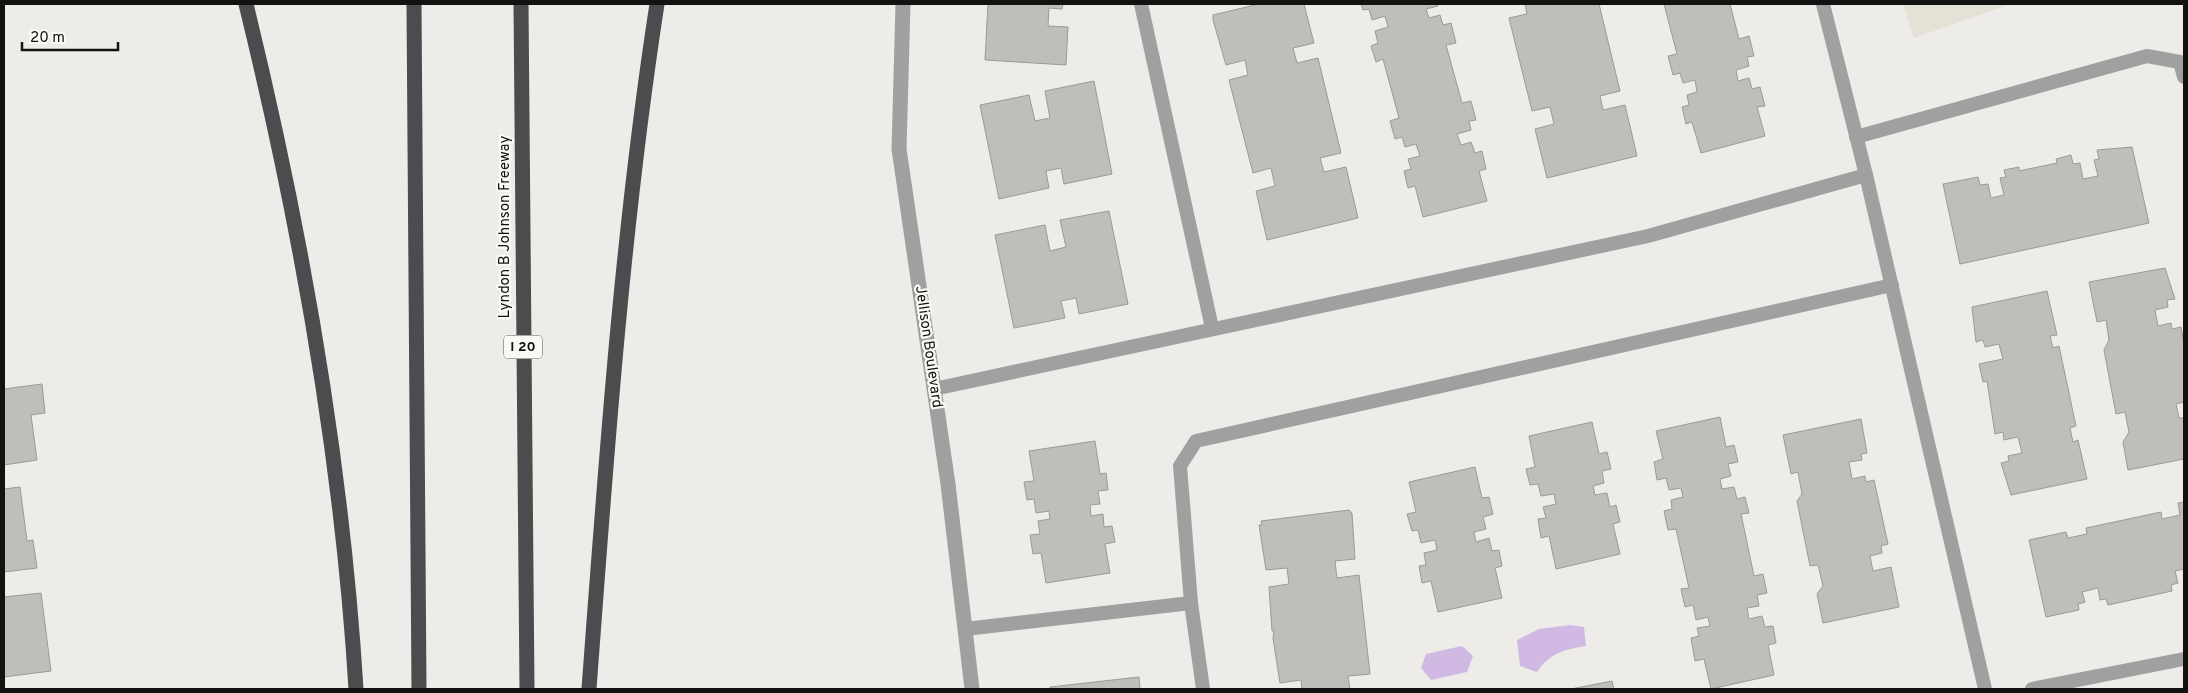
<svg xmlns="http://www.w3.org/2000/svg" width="2188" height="693" viewBox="0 0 2188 693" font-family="Overpass,sans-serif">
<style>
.built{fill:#e4e1d6}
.water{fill:#d0bae4}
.building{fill:#bfbeba;stroke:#9b9a96}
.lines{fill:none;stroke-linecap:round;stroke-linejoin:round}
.service{stroke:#a0a0a1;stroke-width:14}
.minor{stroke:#a0a0a1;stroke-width:15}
.motorway{stroke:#4c4b4e;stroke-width:15}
.labels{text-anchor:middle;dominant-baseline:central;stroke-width:4.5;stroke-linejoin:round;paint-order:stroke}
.shield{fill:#fbf9f6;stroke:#585755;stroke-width:1}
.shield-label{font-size:14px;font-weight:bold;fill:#121210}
.street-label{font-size:15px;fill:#121210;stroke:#fbf9f6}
</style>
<rect width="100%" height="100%" fill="#edece8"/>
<path class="built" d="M1903,4H2011L1914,38Z"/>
<g class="water">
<path d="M1570,625L1584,627L1586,646C1565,649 1550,653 1537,672L1520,666L1517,640L1539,629Z"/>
<path d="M1462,646L1473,656L1467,672L1431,680L1421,668L1426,654Z"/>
</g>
<g class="building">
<path d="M988,4H1063L1062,9L1049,8L1048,26L1068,27L1066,65L985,60Z"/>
<path d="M1259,4H1304L1314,43L1293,48L1297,63L1318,58L1341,153L1320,158L1324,172L1346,167L1358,218L1267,240L1256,191L1275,186L1271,168L1253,173L1229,80L1248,75L1245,60L1226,65L1213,20V15Z"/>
<path d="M1361,4H1437L1438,6L1426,9L1429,18L1440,15L1443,25L1451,23L1456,43L1446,45L1462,103L1471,101L1476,120L1469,121L1471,130L1457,134L1461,145L1471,142L1475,153L1482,151L1486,169L1479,171L1487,201L1423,217L1415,186L1408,188L1404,171L1411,169L1408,159L1420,156L1416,144L1405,147L1402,137L1395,139L1390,121L1399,118L1383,59L1376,62L1371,46L1378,43L1375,31L1388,27L1385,16L1372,20L1369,9L1363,10Z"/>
<path d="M1525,4H1599L1620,91L1600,96L1603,110L1625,105L1637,156L1547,178L1535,129L1554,124L1550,107L1532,111L1509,18L1527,14Z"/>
<path d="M1664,4H1730L1739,39L1749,36L1754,56L1747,57L1749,66L1736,70L1738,81L1749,78L1752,89L1760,87L1765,106L1757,107L1765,136L1701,153L1692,122L1686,124L1682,107L1689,105L1687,95L1697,92L1695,80L1683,83L1680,73L1673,75L1668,56L1677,54Z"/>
<path d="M1094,81L1112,174L1064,184L1061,168L1046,171L1049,188L999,199L980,105L1029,95L1035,121L1050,118L1045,91Z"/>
<path d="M2132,147L2149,223L1960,264L1943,184L1978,177L1980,185L1988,184L1991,198L2004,195L2000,178L2006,177L2004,170L2019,167V171L2057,163L2056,159L2071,155L2073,164L2080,163L2083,179L2098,176L2094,160L2099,159L2097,150Z"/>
<path d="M1109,211L1128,304L1079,314L1076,298L1061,301L1065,318L1014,328L995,235L1045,225L1050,251L1066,247L1060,220Z"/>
<path d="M2165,268L2175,299L2167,300L2168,307L2155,310L2158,326L2171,323L2172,329L2181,327L2184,344V402L2176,404L2179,418H2184V459L2128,470L2123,442L2129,432L2125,412L2116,414L2104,350L2109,340L2106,320L2097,322L2089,282Z"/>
<path d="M2047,291L2057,335L2050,336L2053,348L2059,346L2076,426L2070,428L2073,442L2078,440L2087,479L2011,495L2001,463L2009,461L2008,456L2022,453L2018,437L2004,440L2003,432L1995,434L1987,381L1983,382L1979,364L2003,359L1999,344L1985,347L1983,340L1976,342L1972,307Z"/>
<path d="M42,384L45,413L31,415L37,460L4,465V389Z"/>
<path d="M1720,417L1726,447L1734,445L1738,462L1728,464L1731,476L1720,479L1722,489L1734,487L1737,499L1745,497L1749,513L1741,514L1754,576L1763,574L1767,593L1757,595L1759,606L1747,608L1749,619L1762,616L1765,627L1773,626L1776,643L1768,645L1774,675L1711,689L1704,659L1695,661L1691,638L1699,636L1697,628L1710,626L1708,617L1696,620L1693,605L1685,607L1681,589L1689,588L1676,529L1668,530L1664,511L1672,509L1671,500L1683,497L1681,488L1669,490L1666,478L1657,480L1654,462L1663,459L1656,431Z"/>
<path d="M1861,419L1867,453L1861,454L1862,460L1849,462L1852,479L1865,476L1866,482L1874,480L1888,544L1881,546L1882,553L1870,556L1873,571L1891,567L1899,607L1823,623L1817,594L1823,586L1818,565L1810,566L1797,501L1802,494L1798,472L1791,474L1783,435Z"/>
<path d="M1592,422L1599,454L1607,452L1611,469L1602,471L1604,483L1593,486L1595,495L1607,493L1610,507L1616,505L1620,522L1613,524L1620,554L1556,569L1549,536L1541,538L1538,519L1546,518L1543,507L1556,504L1554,494L1541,496L1538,484L1530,485L1526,469L1535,467L1529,436Z"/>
<path d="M1095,441L1100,474L1106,473L1108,490L1098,491L1100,504L1090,505L1091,516L1103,514L1104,527L1112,526L1115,542L1105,544L1110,573L1046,583L1041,553L1033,554L1030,535L1040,534L1038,521L1050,519L1049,511L1036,513L1034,499L1027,500L1024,482L1034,481L1029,451Z"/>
<path d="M1475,467L1482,498L1489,497L1493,514L1483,517L1486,529L1474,532L1476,542L1489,538L1492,551L1499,550L1502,566L1495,568L1502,598L1438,612L1431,581L1422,583L1419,566L1426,565L1424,553L1437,550L1435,540L1421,543L1418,530L1412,531L1407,514L1416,512L1409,482Z"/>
<path d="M20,487L27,541L33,540L37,568L4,572V489Z"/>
<path d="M2184,502V569L2175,571L2178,583L2171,585L2172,591L2108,605L2106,599L2100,600L2098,588L2082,592L2085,602L2078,604L2079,610L2046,617L2029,540L2066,532L2068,538L2087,534L2086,528L2161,512L2162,519L2180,515L2178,503Z"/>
<path d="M1349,510L1352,513L1355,559L1335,561L1337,578L1359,575L1370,674L1348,676L1350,689H1302L1301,680L1280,683L1273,638L1274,631H1272L1269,587L1289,584L1287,568L1266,570L1259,525H1262L1261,521Z"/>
<path d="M41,593L51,671L4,677V597Z"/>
<path d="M1139,677L1140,689H1050V687Z"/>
<path d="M1612,681L1614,689H1571Z"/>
</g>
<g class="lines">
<g class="service">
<path d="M1141,4L1212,328"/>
<path d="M1823,4L1866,175L1985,689"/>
<path d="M1856,137L2147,56L2180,62L2184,77"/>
<path d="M934,389L1648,236L1866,175"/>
<path d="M965,629L1191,603"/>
<path d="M1203,689L1191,603L1180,466L1196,441L1892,285"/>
<path d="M2032,689L2184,659"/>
</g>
<path class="minor" d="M903,4L899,149L948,484L972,689"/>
<g class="motorway">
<path d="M246,4C301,229 342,458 356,689"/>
<path d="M414,4L419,689"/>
<path d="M521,4L527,689"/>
<path d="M589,689C606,461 622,231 657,4"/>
</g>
</g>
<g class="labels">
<rect class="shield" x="504" y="335.5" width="38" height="23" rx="4"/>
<g class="shield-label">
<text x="523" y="347">I 20</text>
</g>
<g class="street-label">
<text transform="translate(505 227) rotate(-90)">Lyndon B Johnson Freeway</text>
<text transform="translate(928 347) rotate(82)">Jellison Boulevard</text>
</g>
</g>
<rect width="2188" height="693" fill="none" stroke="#121210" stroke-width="10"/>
<path d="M22 42v8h96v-8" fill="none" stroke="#121210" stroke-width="2.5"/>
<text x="30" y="42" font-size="15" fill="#121210" stroke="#fbf9f6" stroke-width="4" paint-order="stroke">20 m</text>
</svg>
